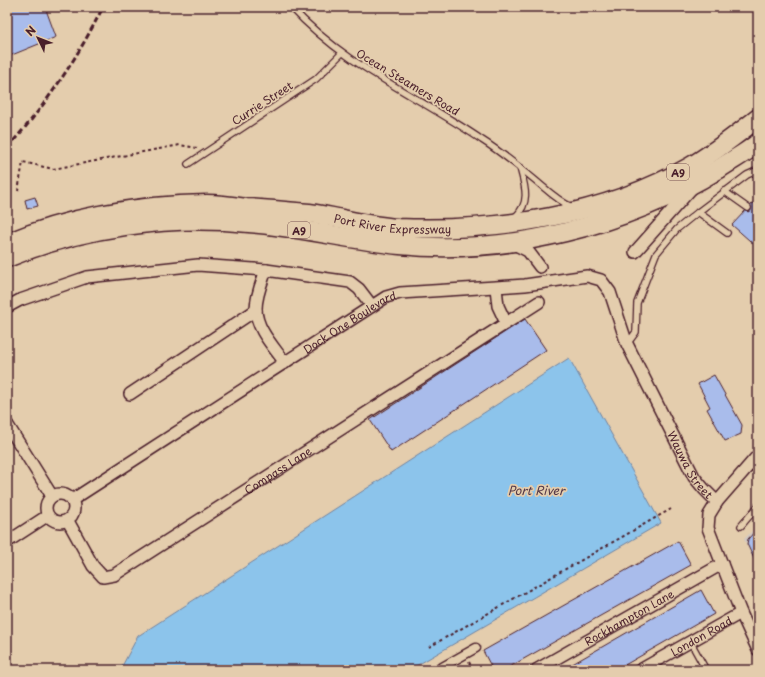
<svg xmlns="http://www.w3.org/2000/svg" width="765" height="677" viewBox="0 0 765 677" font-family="'Playpen Sans',sans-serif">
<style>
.built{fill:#d2c8c0}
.water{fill:#8cc4eb;stroke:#72829e}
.building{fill:#a9bceb;stroke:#4a1f2b}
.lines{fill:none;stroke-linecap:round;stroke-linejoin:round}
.service-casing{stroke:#4a1f2b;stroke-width:8}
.pedestrian-casing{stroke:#4a1f2b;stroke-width:11}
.minor-casing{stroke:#4a1f2b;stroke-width:14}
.trunk-casing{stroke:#4a1f2b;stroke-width:21}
.path{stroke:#4a1f2b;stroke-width:2;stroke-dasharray:3 3;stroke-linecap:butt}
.service{stroke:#e4cdad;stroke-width:5.5}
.pedestrian{stroke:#e4cdad;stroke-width:8}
.minor{stroke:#e4cdad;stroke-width:11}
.trunk{stroke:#e4cdad;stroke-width:18}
.rail{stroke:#4a1f2b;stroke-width:3;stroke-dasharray:6 3;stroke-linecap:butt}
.labels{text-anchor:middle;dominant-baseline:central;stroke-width:3.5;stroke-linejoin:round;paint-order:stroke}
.shield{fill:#e4cdad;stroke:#785352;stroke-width:1}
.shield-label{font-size:10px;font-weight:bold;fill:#4a1f2b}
.street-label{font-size:11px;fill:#4a1f2b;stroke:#e4cdad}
.water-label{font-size:12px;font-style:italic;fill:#543848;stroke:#e4cdad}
</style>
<rect width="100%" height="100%" fill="#e4cdad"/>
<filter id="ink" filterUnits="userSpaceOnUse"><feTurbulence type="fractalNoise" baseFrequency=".025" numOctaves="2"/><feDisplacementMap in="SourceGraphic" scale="8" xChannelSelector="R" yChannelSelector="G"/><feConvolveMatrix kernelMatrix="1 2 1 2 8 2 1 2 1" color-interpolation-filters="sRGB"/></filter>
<g filter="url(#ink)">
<path class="built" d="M758,525V570L744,539Z"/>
<path class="water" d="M569,358L661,523L409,670H120L138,636Z"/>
<g class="building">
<path d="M7,7H45L56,37L7,57Z"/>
<path d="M35,197L38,206L27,209L25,200Z"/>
<path d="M758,197V248L732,225L745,211H751V205Z"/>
<path d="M525,319L546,350L391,452L370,420Z"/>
<path d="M714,375L742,425L741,434L725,441L707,409L710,407L698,384Z"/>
<path d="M758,528V567L747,544L748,539Z"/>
<path d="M678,541L691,565L504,670H493L483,651Z"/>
<path d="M701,590L714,614L616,670H562Z"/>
</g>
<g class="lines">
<g class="service-casing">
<g id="service">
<path d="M291,7C346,67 417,95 482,140C501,152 518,166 535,180C547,190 558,201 572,207"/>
<path d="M188,164L316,79L342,53"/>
<path d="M724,191L748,208"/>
<path d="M698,212L727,233"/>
<path d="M515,217C531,203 525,186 520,168"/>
<path d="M627,344L636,332L637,303L656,254L677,229L698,212L747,175L758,170"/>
<path d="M741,526L758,506"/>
<path d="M690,641L706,670"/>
</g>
</g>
<g class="pedestrian-casing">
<path id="pedestrian" d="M437,670L476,648"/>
</g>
<g class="minor-casing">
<g id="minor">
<path d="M512,243L528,251L540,267"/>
<path d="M635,252L691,189"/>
<path d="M266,270C262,282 256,295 256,309C256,329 274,347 285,363"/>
<path d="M496,288L498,306L506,323"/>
<path d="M7,307L20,300L87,277L198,265L266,270L350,282L359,289L372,306"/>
<path d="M130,394L256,310"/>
<path d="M7,424L52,496"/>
<path d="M758,455L717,502L709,515L708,528L741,613L758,650"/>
<circle cx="60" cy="508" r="14"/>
<path id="s1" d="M72,500L386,297L400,293L525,285L587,276L601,280L610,292L627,344L694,477L704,489L717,502"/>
<path id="s2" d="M68,521L93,566L103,577L114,575L539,302"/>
<path d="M7,542L47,516"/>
<path id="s3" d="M536,670L722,564"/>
<path id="s4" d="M640,670L741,613"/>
</g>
</g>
<g class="trunk-casing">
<g id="trunk">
<path id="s5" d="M7,243C69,217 139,205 207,204C220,204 233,206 246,208C267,209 288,211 309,213C338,217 368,226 398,228C497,232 604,216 691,166C715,152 736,135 758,118"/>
<path d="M7,258C82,227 169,215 249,223C300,227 350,240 400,245C508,256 627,225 719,169C732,160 746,153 758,143"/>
</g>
</g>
<g class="path">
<path d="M18,191L23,162L53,169L180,145L197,148"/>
<path d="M429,647L671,509"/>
<path d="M469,662L473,670"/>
</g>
<use href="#service" class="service"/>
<use href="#pedestrian" class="pedestrian"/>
<use href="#minor" class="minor"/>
<use href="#trunk" class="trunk"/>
<path class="rail" d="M7,148C45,107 78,57 103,7"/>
</g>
</g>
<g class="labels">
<g class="shield">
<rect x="667" y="164" width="22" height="16" rx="3"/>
<rect x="288" y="222" width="22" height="16" rx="3"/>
</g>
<g class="shield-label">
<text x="678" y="172">A9</text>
<text x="299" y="230">A9</text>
</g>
<g class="street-label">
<text transform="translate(408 82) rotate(31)">Ocean Steamers Road</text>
<text transform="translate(262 103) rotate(-33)">Currie Street</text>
<text stroke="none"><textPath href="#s5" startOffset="392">Port River Expressway</textPath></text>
<text stroke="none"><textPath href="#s1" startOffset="330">Dock One Boulevard</textPath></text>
<text stroke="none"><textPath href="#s1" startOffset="797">Wauwa Street</textPath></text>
<text stroke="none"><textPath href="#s2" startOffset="272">Compass Lane</textPath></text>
<text stroke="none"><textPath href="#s3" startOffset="107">Rockhampton Lane</textPath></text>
<text stroke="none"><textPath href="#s4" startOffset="70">London Road</textPath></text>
</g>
<g class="water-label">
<text x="536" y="490">Port River</text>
</g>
</g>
<rect width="765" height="677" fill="none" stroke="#e4cdad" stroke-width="24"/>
<rect x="12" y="12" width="741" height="653" fill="none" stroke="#4a1f2b" stroke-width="1.5" filter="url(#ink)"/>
<g transform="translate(38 38) rotate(313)" stroke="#e4cdad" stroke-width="3" paint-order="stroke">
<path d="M0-3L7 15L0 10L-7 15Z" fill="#4a1f2b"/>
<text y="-6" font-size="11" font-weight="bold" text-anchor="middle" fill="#4a1f2b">N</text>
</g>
</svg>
